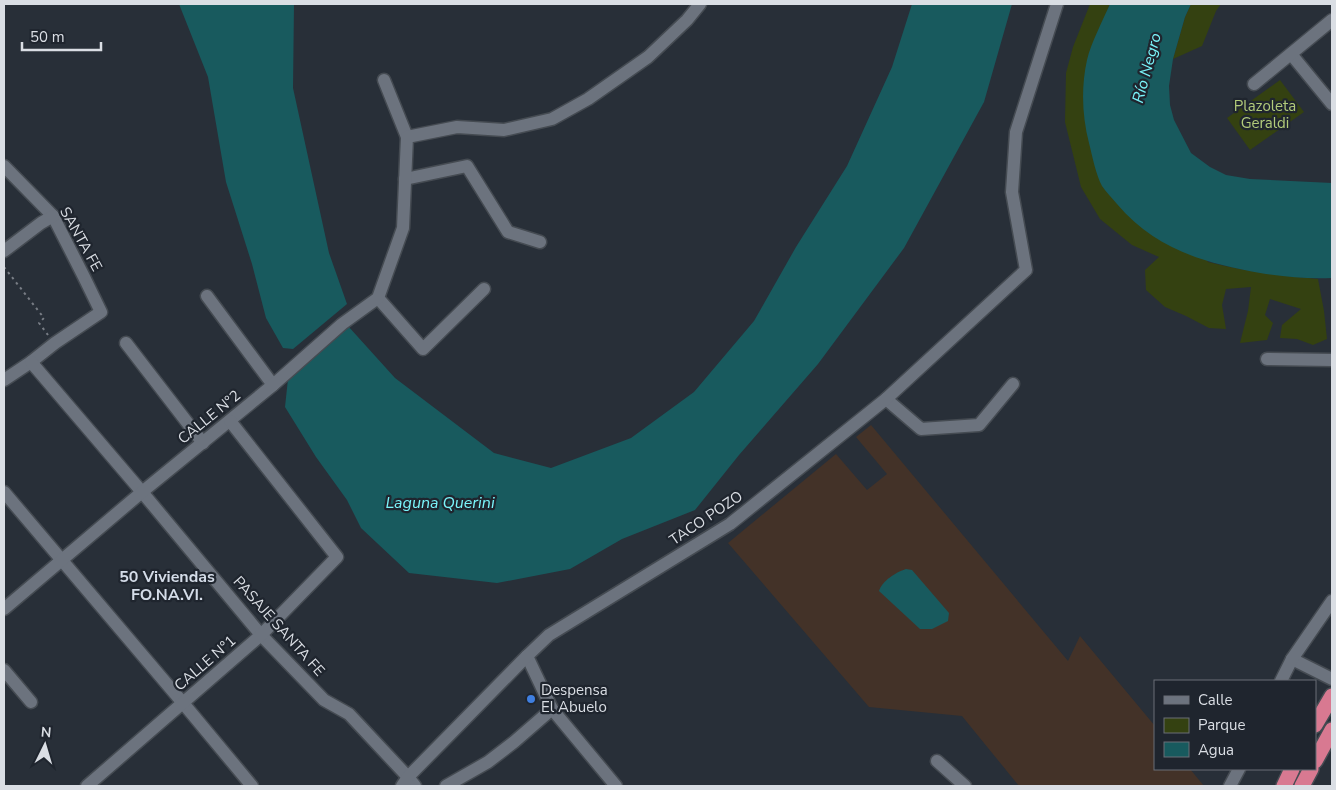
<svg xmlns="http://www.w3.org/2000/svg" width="1336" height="790" viewBox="0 0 1336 790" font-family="'Nunito Sans',sans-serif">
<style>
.industrial{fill:#433228}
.green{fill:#344111}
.water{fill:#185a5e}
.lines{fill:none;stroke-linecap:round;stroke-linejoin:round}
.minor-casing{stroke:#454b52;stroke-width:15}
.highway-casing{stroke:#454b52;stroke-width:18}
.path{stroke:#787d85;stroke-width:2;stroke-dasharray:2.5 4;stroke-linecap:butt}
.minor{stroke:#6c737e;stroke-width:12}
.highway{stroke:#d87991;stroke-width:15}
.shop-dot{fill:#3f7fe0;stroke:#1f252e;stroke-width:2}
.labels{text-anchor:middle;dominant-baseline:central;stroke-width:4.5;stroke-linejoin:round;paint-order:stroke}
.park-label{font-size:15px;fill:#b2cb7a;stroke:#1f252e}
.street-label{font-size:15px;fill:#dadee4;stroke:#1f252e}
.poi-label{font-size:15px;fill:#dadee4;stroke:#1f252e;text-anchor:start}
.water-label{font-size:16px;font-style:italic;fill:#7af5fb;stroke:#1f252e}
.neighbourhood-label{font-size:16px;font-weight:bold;fill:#d4dce8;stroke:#1f252e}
</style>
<rect width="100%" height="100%" fill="#282f38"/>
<path class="industrial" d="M871,425L1068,661L1080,636L1155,726V769H1190L1204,786H1019L962,716L869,707L728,543L836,454L867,490L887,474L856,437Z"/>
<g class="green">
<path d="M1090,4H1110L1088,59L1208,262C1244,271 1280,276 1318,279L1324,311L1327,339L1313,345L1297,339L1280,338L1282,325L1301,309L1270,299L1265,315L1273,323L1267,340L1240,343L1248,311L1251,287L1226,289L1222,305L1226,329L1209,328L1186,316L1165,307L1146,290L1145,270L1159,257L1132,245L1100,219L1081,187L1065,122L1066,73L1073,47Z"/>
<path d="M1191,4H1221L1216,11L1202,46L1173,59L1185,17Z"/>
<path d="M1280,80L1304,112L1250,150L1227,118Z"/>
</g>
<g class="water">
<path d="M179,4H294L293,88L329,253L347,304L293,349L283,348L266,318L252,264L226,182L208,77Z"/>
<path d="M912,4H1012L984,102L904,248L818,364L739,455L695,510L622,539L570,569L497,583L409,573L361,528L347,500L316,457L285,407L288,379L348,326L395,378L494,453L551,468L631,438L694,392L754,321L796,247L847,166L892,67Z"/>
<path d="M1110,4H1191L1185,17L1173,59L1169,86L1170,105L1174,120L1191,153L1210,167L1226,175L1250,179L1332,183V278C1308,279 1284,277 1260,273C1204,263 1155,249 1117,204C1112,198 1106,192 1102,186C1096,175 1092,155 1089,143C1082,116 1081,87 1087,60C1091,43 1103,20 1110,4Z"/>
<path d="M906,569L912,570L949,613L948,621L932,629H920L879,591C882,581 896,572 906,569Z"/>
</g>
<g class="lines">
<g class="minor-casing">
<g id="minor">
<path d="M1291,54L1332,104"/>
<path d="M384,80L407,137"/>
<path d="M1254,84L1332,20"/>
<path d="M4,166L53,216L84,277L101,312L55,343L31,362L4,380"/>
<path d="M405,179L467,166L508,232L540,242"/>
<path d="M4,251L41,223L53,216"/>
<path d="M207,296L273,385"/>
<path d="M378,298L423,349L484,289"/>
<path d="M126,343L203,443"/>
<path d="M1267,359L1332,360"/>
<path d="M31,362L142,492L261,635L324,700L349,714L408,777L415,786"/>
<path d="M886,399L921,429L979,425L1013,384"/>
<path d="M4,492L183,703L252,786"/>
<path d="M4,609L142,492L273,385L342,324L378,298L403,228L407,137L457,127L504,130L552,119L588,99L648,57L687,20L700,4"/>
<path d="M527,656L552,709L616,786"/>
<path d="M1292,659L1332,679"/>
<path d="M4,670L31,702"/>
<path d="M1281,681L1292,659L1332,601"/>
<path d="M937,761L965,786"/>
<path d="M87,786L261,635L337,557L230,421"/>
<path d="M402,786L408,777L527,656L549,635L730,524L886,399L1026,270L1012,192L1016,132L1057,4"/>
<path d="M446,786L488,762L514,742L552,709"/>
<path d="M1230,786L1239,769"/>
</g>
</g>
<g class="highway-casing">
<g id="highway">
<path d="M1315,725L1332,696"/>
<path d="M1315,761L1332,730"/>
<path d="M1284,786L1292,769"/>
<path d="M1302,786L1311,769"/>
</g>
</g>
<path class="path" d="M4,267L44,318L39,323L48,335"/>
<use href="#minor" class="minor"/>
<use href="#highway" class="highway"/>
</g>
<circle class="shop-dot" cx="531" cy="699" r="5"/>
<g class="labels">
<g class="park-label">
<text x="1265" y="106">Plazoleta<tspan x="1265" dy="17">Geraldi</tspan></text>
</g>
<g class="street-label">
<text transform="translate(81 239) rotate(61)">SANTA FE</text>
<text transform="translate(209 417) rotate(-39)">CALLE N°2</text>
<text transform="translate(706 518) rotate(-34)">TACO POZO</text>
<text transform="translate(279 626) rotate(48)">PASAJE SANTA FE</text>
<text transform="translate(205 663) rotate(-41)">CALLE N°1</text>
</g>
<g class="poi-label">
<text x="541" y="690">Despensa<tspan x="541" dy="17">El Abuelo</tspan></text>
</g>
<g class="water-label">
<text transform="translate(1147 68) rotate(-75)">Río Negro</text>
<text x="440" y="503">Laguna Querini</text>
</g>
<g class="neighbourhood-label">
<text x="167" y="577">50 Viviendas<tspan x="167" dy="18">FO.NA.VI.</tspan></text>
</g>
</g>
<rect width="1336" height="790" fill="none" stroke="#dadee4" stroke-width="10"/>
<rect x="1154" y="680" width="162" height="90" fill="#1f252e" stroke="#6a6f77"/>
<rect x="1164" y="696" width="25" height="8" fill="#6c737e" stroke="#6a6f77"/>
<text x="1198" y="705" font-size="15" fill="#dadee4">Calle</text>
<rect x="1164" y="718" width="25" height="15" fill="#344111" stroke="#6a6f77"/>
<text x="1198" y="730" font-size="15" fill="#dadee4">Parque</text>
<rect x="1164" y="742" width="25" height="15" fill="#185a5e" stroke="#6a6f77"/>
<text x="1198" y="755" font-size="15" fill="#dadee4">Agua</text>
<g transform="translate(45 745) rotate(5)" stroke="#1f252e" stroke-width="4" paint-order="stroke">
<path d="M0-4L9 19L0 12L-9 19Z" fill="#dadee4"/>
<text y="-8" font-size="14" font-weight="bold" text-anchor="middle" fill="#dadee4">N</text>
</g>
<path d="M22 42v8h79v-8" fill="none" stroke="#dadee4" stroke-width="2.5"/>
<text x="30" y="42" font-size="15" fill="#dadee4" stroke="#1f252e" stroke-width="4" paint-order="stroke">50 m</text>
</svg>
